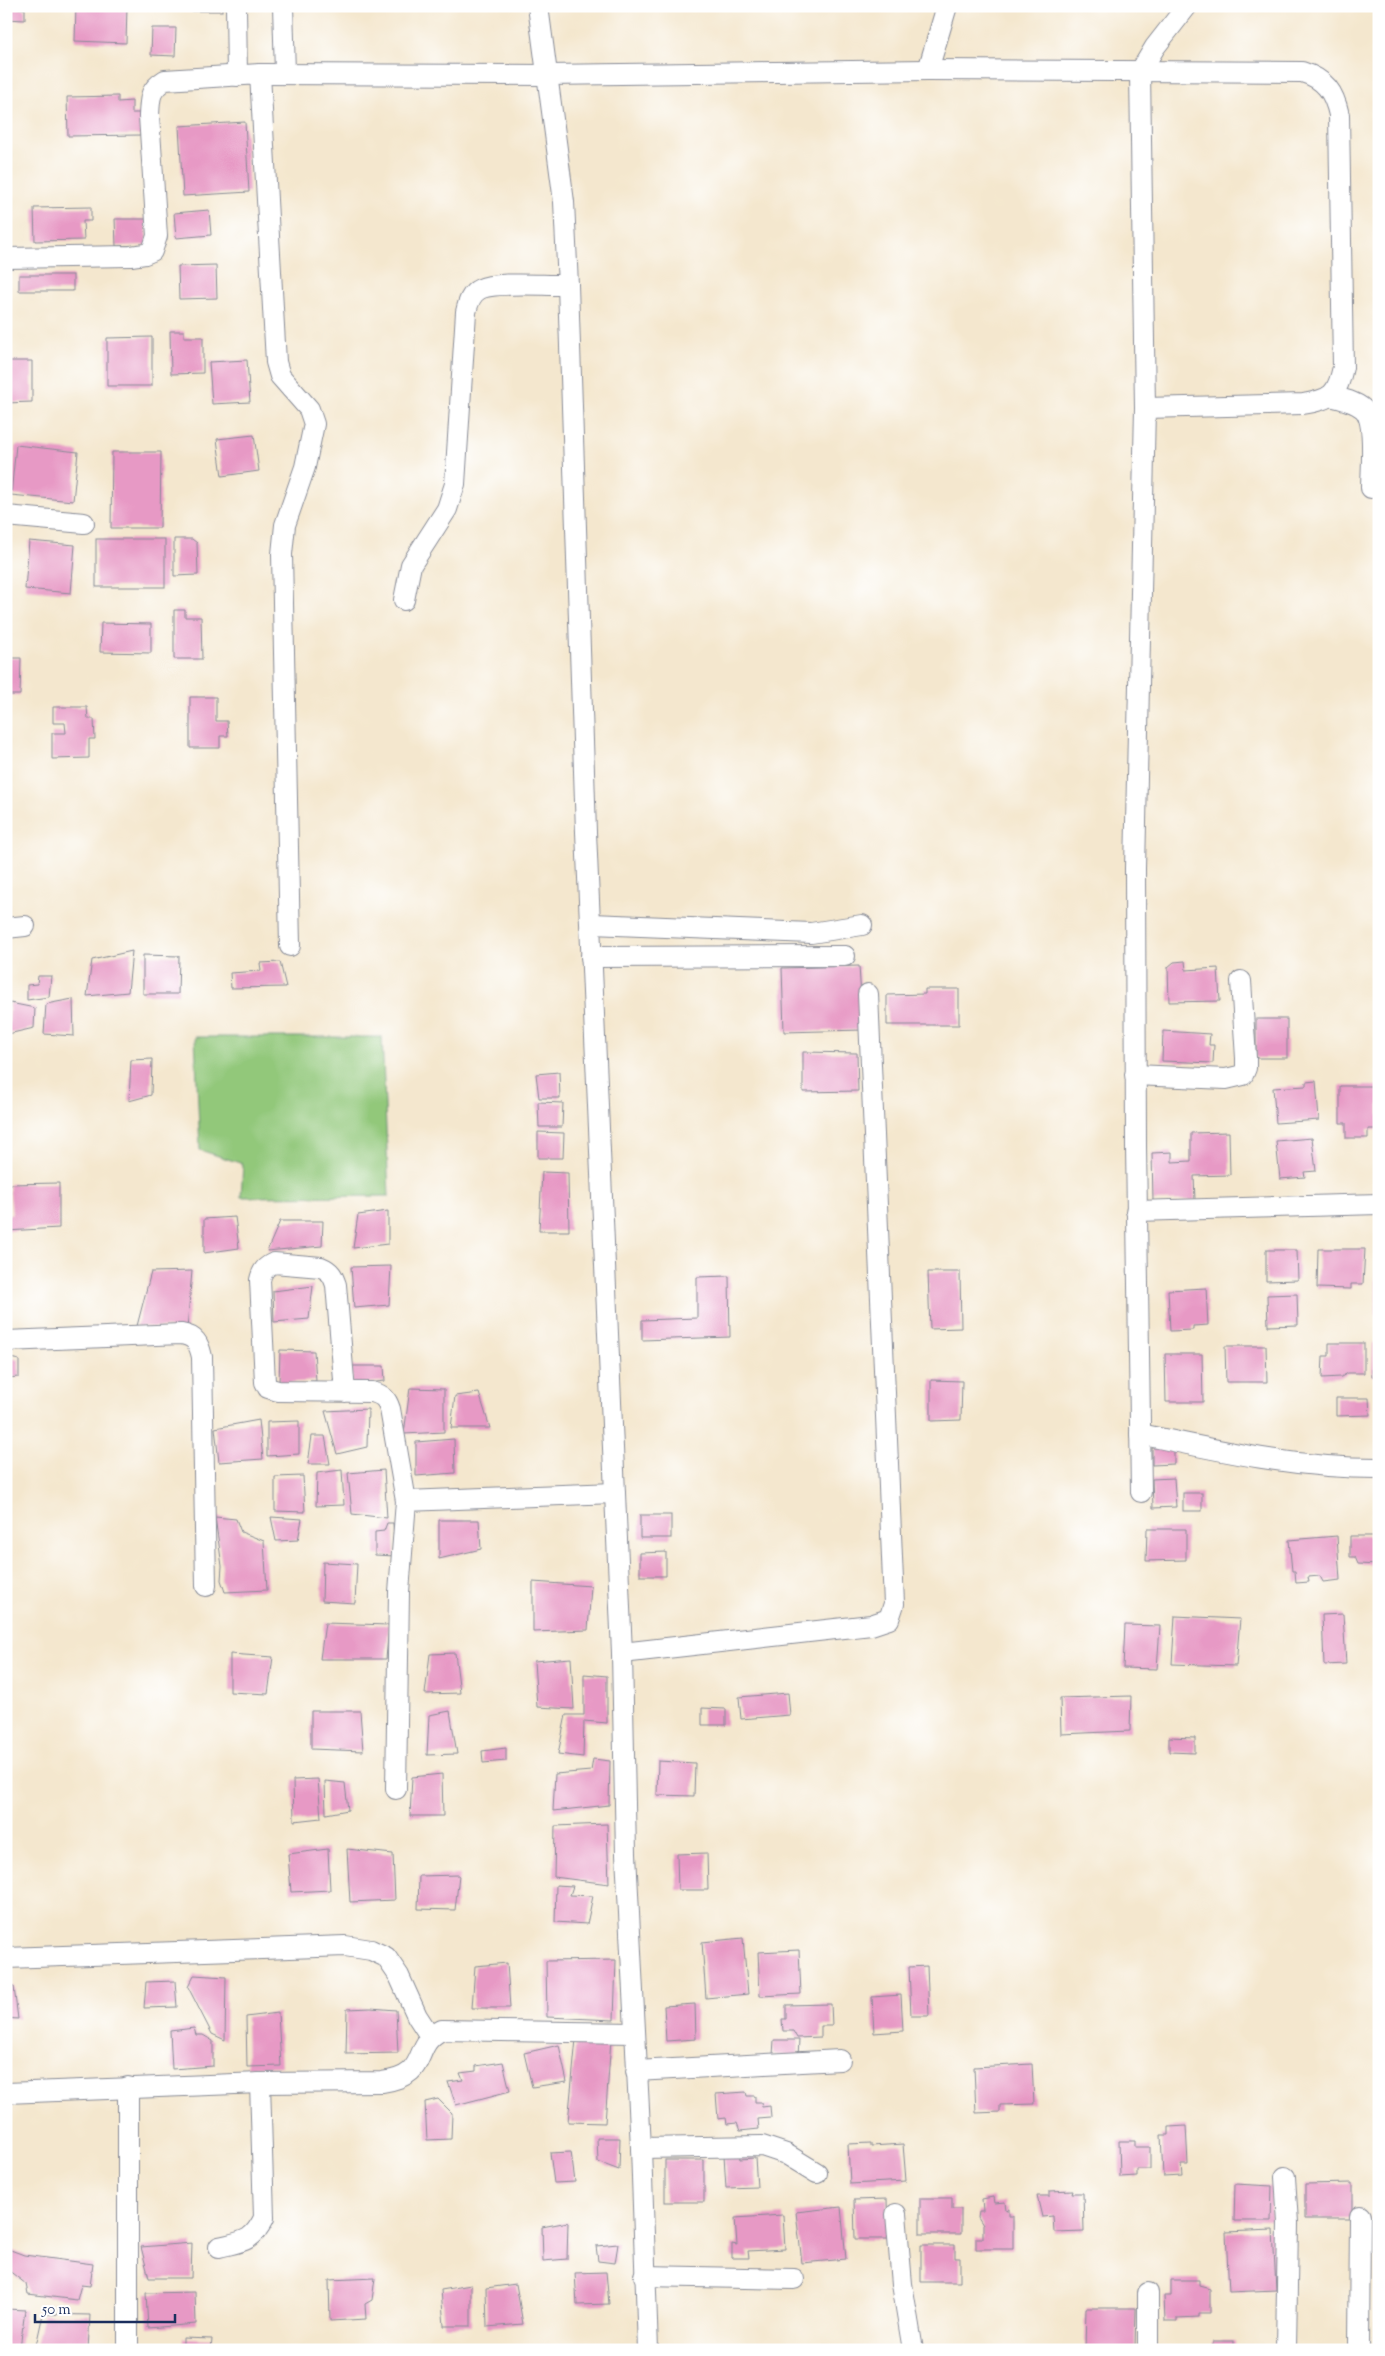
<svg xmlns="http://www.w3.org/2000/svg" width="1385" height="2356" viewBox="0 0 1385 2356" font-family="'Sorts Mill Goudy',serif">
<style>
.green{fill:#92c87a;stroke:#567c6c}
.building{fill:#e799c5}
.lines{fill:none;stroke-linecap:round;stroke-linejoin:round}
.minor-casing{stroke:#888b96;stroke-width:22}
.minor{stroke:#fff;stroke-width:20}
</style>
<rect width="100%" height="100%" fill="#fff"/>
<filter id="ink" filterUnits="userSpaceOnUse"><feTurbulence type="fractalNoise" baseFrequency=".02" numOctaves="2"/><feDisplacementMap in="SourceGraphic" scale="10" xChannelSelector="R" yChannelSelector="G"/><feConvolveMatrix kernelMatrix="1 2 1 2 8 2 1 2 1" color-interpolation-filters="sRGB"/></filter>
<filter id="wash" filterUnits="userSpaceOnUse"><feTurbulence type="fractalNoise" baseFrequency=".0096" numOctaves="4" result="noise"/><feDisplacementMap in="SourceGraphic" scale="20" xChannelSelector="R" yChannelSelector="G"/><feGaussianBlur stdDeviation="1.12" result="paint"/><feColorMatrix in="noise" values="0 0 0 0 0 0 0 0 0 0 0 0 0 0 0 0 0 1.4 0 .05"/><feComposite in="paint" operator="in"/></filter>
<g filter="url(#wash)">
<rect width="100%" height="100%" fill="#f4e7ce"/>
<path class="green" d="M195,1037H382L389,1196L241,1197L243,1164L200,1150Z"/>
<g id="blocks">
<g class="building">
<path d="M6,6L25,9V20L6,19Z"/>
<path d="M76,6H127L126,43L75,41Z"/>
<rect x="188" y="6" width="34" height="5"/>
<path d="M152,28H176L175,56L151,55Z"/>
<path d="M118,96V102L132,101V113H141V135L68,136L67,97Z"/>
<path d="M245,122L249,192L183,196L179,126Z"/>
<path d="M91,207V221H83L84,240L35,241L34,208Z"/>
<path d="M209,210L211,235L176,238L174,213Z"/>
<path d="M115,219H146L147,245L116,246Z"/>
<path d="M216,265L217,298L179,299L178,266Z"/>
<rect x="19" y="275" width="54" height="16"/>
<path d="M170,331H184V337H203V373L171,374Z"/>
<path d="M152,337V386H107V338Z"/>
<path d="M247,360L250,402L212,404L209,362Z"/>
<path d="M6,361H32V402L6,403Z"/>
<path d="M254,435L259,471L222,476L217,439Z"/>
<path d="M16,445L78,452L73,501L11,495Z"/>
<path d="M112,452H161L160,528H111Z"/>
<rect x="96" y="539" width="69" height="48"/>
<path d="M174,539H192L197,543L198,575L174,576Z"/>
<path d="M29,541L75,545L71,593L25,589Z"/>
<path d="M174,610H185V617H201L202,659H174Z"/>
<path d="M101,623L151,624V653L100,652Z"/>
<path d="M6,658H21L20,695H6Z"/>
<path d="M190,697H216V721H227L228,736H220V748H190Z"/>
<path d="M53,707H87L88,719H94L95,739H89V758L52,759V733H66L65,723H53Z"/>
<path d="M132,951L128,992L87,996L92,960Z"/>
<path d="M143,955L179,956L178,994H143Z"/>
<path d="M1185,961L1186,970L1218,968L1220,1001L1169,1002L1168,967L1174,962Z"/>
<path d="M280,962L286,987L231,988L230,973L261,971L260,963Z"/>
<path d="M859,966L863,1030L784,1032L782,968Z"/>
<path d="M38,976H51L49,997L27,1000V985L37,984Z"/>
<path d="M925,989H959V1025H887V995L925,994Z"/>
<path d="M73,999L74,1036L44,1034L46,1004Z"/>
<path d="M10,1003L35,1008L34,1028L8,1034Z"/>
<rect x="1256" y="1019" width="31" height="39"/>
<path d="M1163,1031L1210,1034L1209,1045H1214L1213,1063L1162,1061Z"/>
<path d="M803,1052L857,1053L858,1091L803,1092Z"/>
<path d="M152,1059L151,1095L129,1101L131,1060Z"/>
<path d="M559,1072L560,1098H539L536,1074Z"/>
<path d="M1316,1081L1319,1120L1276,1123L1273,1088L1306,1086V1082Z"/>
<path d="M1340,1086H1379V1129H1368V1138H1346V1123H1340Z"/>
<path d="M538,1102L563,1103L562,1127H539Z"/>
<path d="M538,1132L564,1133L563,1158H538Z"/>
<path d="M1229,1132L1230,1175L1194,1176L1195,1200L1153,1201L1152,1153L1172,1152V1162L1191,1161V1133Z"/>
<path d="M1312,1138L1316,1171L1304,1172L1305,1177L1280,1179L1276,1141Z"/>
<path d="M542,1172L568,1173L569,1231H539Z"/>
<path d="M59,1183V1228L6,1231V1215H12L9,1184Z"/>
<path d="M388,1211V1244L353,1248L358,1215Z"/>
<path d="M235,1217L239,1248L204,1253V1219Z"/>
<path d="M280,1221H323L322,1246L267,1251Z"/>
<path d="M1318,1249H1365L1363,1284H1351V1289L1317,1288Z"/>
<path d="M1266,1250H1297L1298,1280L1266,1281Z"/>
<rect x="1376" y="1261" width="3" height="54"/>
<path d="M391,1266L389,1305L354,1308L351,1267Z"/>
<path d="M192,1271L187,1329L137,1326L151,1272Z"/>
<path d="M928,1272H960L961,1328L930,1329Z"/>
<path d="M729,1276L730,1337L642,1340V1320L697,1318V1277Z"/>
<path d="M313,1286L309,1319L274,1322L273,1291Z"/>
<path d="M1206,1288L1208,1325L1193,1326V1330L1170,1331L1168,1290Z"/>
<path d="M1297,1294L1298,1325L1268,1326L1267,1295Z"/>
<path d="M1329,1343H1364V1373H1348L1341,1377L1322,1378L1323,1356H1329Z"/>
<path d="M1373,1344H1379V1377L1372,1376Z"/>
<path d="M1225,1346H1266L1267,1382H1226Z"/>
<path d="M280,1350L314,1351L316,1381L279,1383Z"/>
<path d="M1165,1354H1202L1203,1402H1166Z"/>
<path d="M6,1357L19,1360V1377L6,1378Z"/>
<path d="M352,1366H384L385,1381L352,1385Z"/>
<path d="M931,1380L962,1381L961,1420L931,1421Z"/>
<path d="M410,1388L444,1389V1432L404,1434Z"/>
<path d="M479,1393L490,1428H451L455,1396Z"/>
<path d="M1336,1398H1369L1370,1415L1336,1416Z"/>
<path d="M368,1409L367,1447L337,1454L325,1411Z"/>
<path d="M259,1420L263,1459L219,1462L215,1428Z"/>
<path d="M299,1421V1454L267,1456V1422Z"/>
<path d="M312,1436H325L330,1464H308Z"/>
<path d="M454,1439L455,1473L416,1476V1442Z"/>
<path d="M1152,1448H1174V1464L1152,1465Z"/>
<path d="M342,1470L344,1505L316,1506L317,1473Z"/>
<path d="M384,1470L387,1518L352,1514L348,1473Z"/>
<path d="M303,1476L305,1512L275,1511V1477Z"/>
<path d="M1174,1478L1176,1507L1153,1508L1152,1479Z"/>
<rect x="1183" y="1493" width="19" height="18"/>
<rect x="640" y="1515" width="31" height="23"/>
<path d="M215,1517L236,1519L241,1532L264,1541L267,1590L225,1592L221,1580L222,1566Z"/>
<path d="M271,1517L302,1519L298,1540L276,1541Z"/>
<path d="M439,1520H479L481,1549L439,1559Z"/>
<path d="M387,1523H393L395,1556L375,1555V1532L384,1531Z"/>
<path d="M1147,1529H1186V1560L1146,1561Z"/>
<path d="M1337,1536L1340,1580L1323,1582L1320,1576L1308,1577L1309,1582L1296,1583L1295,1571H1292L1289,1540Z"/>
<path d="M1350,1536H1379V1565L1358,1564L1355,1557H1350Z"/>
<path d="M666,1552V1576H640V1553Z"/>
<path d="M323,1562L357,1564L355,1603L322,1601Z"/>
<path d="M533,1582L591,1586L588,1630L533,1632Z"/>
<path d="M1343,1614L1346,1664L1324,1665L1322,1615Z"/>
<path d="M1175,1616L1240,1619L1236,1666L1172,1664Z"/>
<path d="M325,1623L389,1625L386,1659H320Z"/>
<path d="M1125,1625L1160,1626L1157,1669L1123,1668Z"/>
<path d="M455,1653L460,1693L425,1694L430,1654Z"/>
<path d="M230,1654L273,1657L268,1694L230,1692Z"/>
<path d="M571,1658L574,1709L537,1707L534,1661Z"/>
<path d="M584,1674L607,1676V1723L584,1721L583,1757L558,1754L566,1715H584Z"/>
<path d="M788,1693L790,1715L741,1719L739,1697Z"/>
<path d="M1131,1696L1130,1731L1061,1734L1060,1698Z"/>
<path d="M702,1708L726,1709V1725H702Z"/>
<path d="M311,1711H360L363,1751L311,1749Z"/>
<path d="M450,1711L457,1754L427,1755L429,1715Z"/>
<path d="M1169,1737L1195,1738V1753L1169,1752Z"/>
<path d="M506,1748V1761L483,1763L482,1751Z"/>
<path d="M593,1759L610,1761L609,1805L553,1811L555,1774L591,1771Z"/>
<path d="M658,1761L695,1763L694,1796L657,1795Z"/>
<path d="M442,1774L443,1816H410L412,1777Z"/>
<path d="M318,1779L321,1818L294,1821L293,1780Z"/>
<path d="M325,1781L345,1783L348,1810L326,1814Z"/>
<path d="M607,1824L609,1884L554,1877L555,1826Z"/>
<path d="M328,1849L330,1890L291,1892L288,1854Z"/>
<path d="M347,1849L393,1854L395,1900L350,1902Z"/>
<path d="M707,1853L708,1890H678L677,1854Z"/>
<path d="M459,1875L455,1910L418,1909L419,1876Z"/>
<path d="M556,1885L573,1886L570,1895L593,1896L587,1924L555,1922Z"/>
<path d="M743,1938L748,1994L706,1998L702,1942Z"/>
<path d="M799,1950L801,1994L760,1996L758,1952Z"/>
<path d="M616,1960L614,2020L547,2017L546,1961Z"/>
<path d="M507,1963L510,2008H472L475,1966Z"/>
<path d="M927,1966L929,2016H911L909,1967Z"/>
<path d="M194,1975L226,1977L225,2040L212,2034L188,1987Z"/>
<path d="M175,1981L177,2007L144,2008L146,1982Z"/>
<path d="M6,1986L14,1987L18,2019L6,2018Z"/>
<path d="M901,1995L903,2031L874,2033L872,1997Z"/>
<path d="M695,2004L696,2039L666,2041L664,2006Z"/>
<path d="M831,2004L832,2026H821V2037L797,2038L793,2031H783L782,2019H786V2005Z"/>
<path d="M371,2008L396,2010L398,2053L346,2054L347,2009Z"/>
<path d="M278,2013L281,2066L247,2067L246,2017Z"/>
<path d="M194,2028L196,2035H203L213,2041V2066L172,2069L170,2031Z"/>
<path d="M576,2039H611L605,2123L568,2122Z"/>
<path d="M774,2040H799L798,2056L773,2055Z"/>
<path d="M559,2045L567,2082L532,2087L524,2053Z"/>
<path d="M503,2062L510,2091L456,2105L448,2082L463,2080L460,2073L476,2071V2066Z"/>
<path d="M1032,2064L1034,2104L1000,2105V2112L976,2113L974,2067Z"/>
<path d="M746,2092L747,2096H755V2102H761L762,2107L770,2106L771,2118L758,2119L759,2129L740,2131L737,2123L727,2124L726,2118L718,2119L716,2094Z"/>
<path d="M438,2099L452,2113L451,2139L427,2140L425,2102Z"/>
<path d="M1186,2126L1188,2164H1181L1182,2175L1163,2176L1161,2135H1169V2127Z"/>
<path d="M597,2138H620L619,2170L598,2162Z"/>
<path d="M1119,2141H1135V2147H1150V2169H1137V2176L1120,2177Z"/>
<path d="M871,2143V2146L903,2144L906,2181L850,2184L848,2144Z"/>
<path d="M571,2152L575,2182L554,2183L550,2153Z"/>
<path d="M739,2154L740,2159L755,2158L757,2187L726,2188L724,2155Z"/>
<rect x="665" y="2160" width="39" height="42"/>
<path d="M1352,2183V2219H1305V2184Z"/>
<path d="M1235,2184L1272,2186L1271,2221H1234Z"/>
<path d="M1073,2190L1072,2193H1083L1084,2231L1054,2232L1053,2216L1042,2217L1037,2196H1050V2191Z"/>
<path d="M993,2197L994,2203L1005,2202L1006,2210L1009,2209V2216H1013V2249H976V2238H983V2225L978,2217L979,2211H983L982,2199Z"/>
<path d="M920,2198H952V2209H961V2234H920Z"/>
<path d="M887,2199L888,2239H855L854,2200Z"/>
<path d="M841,2207L846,2259L802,2263L796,2212Z"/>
<path d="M783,2215L785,2249L748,2251L749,2258H732V2244L737,2245L735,2218Z"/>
<path d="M568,2222L567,2259L543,2261L542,2227Z"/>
<path d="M1273,2230L1276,2290L1229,2292L1226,2232Z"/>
<path d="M192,2243L191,2278H149L141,2247Z"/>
<path d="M618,2244L615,2263L598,2261L596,2246Z"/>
<path d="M921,2245H955V2258H960V2282H921Z"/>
<path d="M8,2249L24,2255L93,2264L90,2286L81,2285L77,2300L28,2294L26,2284L8,2270Z"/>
<path d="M606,2272L609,2304L577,2305L575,2273Z"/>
<path d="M375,2278L372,2300L365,2304L366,2319L330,2321L329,2280Z"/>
<path d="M1171,2280H1199V2286L1210,2289V2313H1199V2317L1177,2318V2321H1165L1164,2296H1171Z"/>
<path d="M516,2284L523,2324L487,2327L486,2288Z"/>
<path d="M471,2285V2326H444L441,2290Z"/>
<path d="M195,2292L196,2324L148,2328L146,2293Z"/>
<path d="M1086,2308H1136L1135,2350H1085Z"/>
<path d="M6,2309L25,2310L20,2348H6Z"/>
<path d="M43,2314L90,2315L88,2350H35Z"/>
<path d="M183,2338L212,2339L211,2350H183Z"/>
<rect x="1213" y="2341" width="21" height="9"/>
<path d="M879,2347V2350H859V2348Z"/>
</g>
</g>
</g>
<g filter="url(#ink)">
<use href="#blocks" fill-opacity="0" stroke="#888b96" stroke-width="1"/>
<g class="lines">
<g class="minor-casing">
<g id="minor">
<path d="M236,6L237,76"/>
<path d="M283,6L285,73"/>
<path d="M538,6L564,202L568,285L586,832L622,1653L626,1854L641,2148L648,2350"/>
<path d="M928,70L947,6"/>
<path d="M260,74L547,75L928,70L1302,72C1325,79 1334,92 1339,115L1343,367C1337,395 1332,399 1303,404L1145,408"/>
<path d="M6,258L131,256L145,254L152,251L157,236L149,116C150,98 149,90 165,80L260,74L276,362L280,376L309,409L314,424L305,467L285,525L282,554L290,946"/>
<path d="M1330,396C1342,399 1359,402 1366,412C1376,427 1371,470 1371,488"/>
<path d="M6,516L84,523"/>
<path d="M404,600L411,565L447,509L455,484L466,312C468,303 471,293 480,289C496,281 548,286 568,285"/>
<path d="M592,924L811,933L862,925"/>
<path d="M6,928L25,926"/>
<path d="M591,957L845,956"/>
<path d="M1135,1075L1226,1079L1243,1075L1246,1068V1058L1241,981"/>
<path d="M1136,1211L1379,1204"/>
<path d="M6,1341L181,1334C195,1336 199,1343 202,1357L206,1586"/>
<path d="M345,1392L336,1285C333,1276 331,1271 321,1267L274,1263C265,1267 262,1271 260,1280L265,1382L268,1388L278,1391L372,1392C383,1395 387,1399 390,1409L406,1501L615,1493"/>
<path d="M1140,1434C1219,1451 1297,1468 1379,1468"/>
<path d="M1141,1492L1136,1146L1135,869L1145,408L1140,72L1155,47L1187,6"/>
<path d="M622,1653L871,1625L889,1619L894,1604L868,994"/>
<path d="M396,1789L399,1592L406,1501"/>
<path d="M6,1958L345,1946L371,1950L386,1957L399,1976L417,2016L430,2036"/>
<path d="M636,2071L840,2060"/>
<path d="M128,2087V2350"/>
<path d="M6,2093L260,2083L382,2082C433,2075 409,2046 442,2030L635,2033"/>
<path d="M641,2148L762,2146L786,2154L817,2173"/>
<path d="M1285,2177L1288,2223L1286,2350"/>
<path d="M896,2214L902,2284L913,2350"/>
<path d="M219,2247C244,2241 252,2242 264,2218L260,2083"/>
<path d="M644,2276L794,2279"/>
<path d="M1148,2350V2293"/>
<path d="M1359,2350L1360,2216"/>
</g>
</g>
<use href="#minor" class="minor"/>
</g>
</g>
<rect width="1385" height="2356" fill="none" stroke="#fff" stroke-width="25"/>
<path d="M35 2314v8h140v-8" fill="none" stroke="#1b2f5e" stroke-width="2.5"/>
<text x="42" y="2314" font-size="15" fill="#1b2f5e" stroke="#ffffff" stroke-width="4" paint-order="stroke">50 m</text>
</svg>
